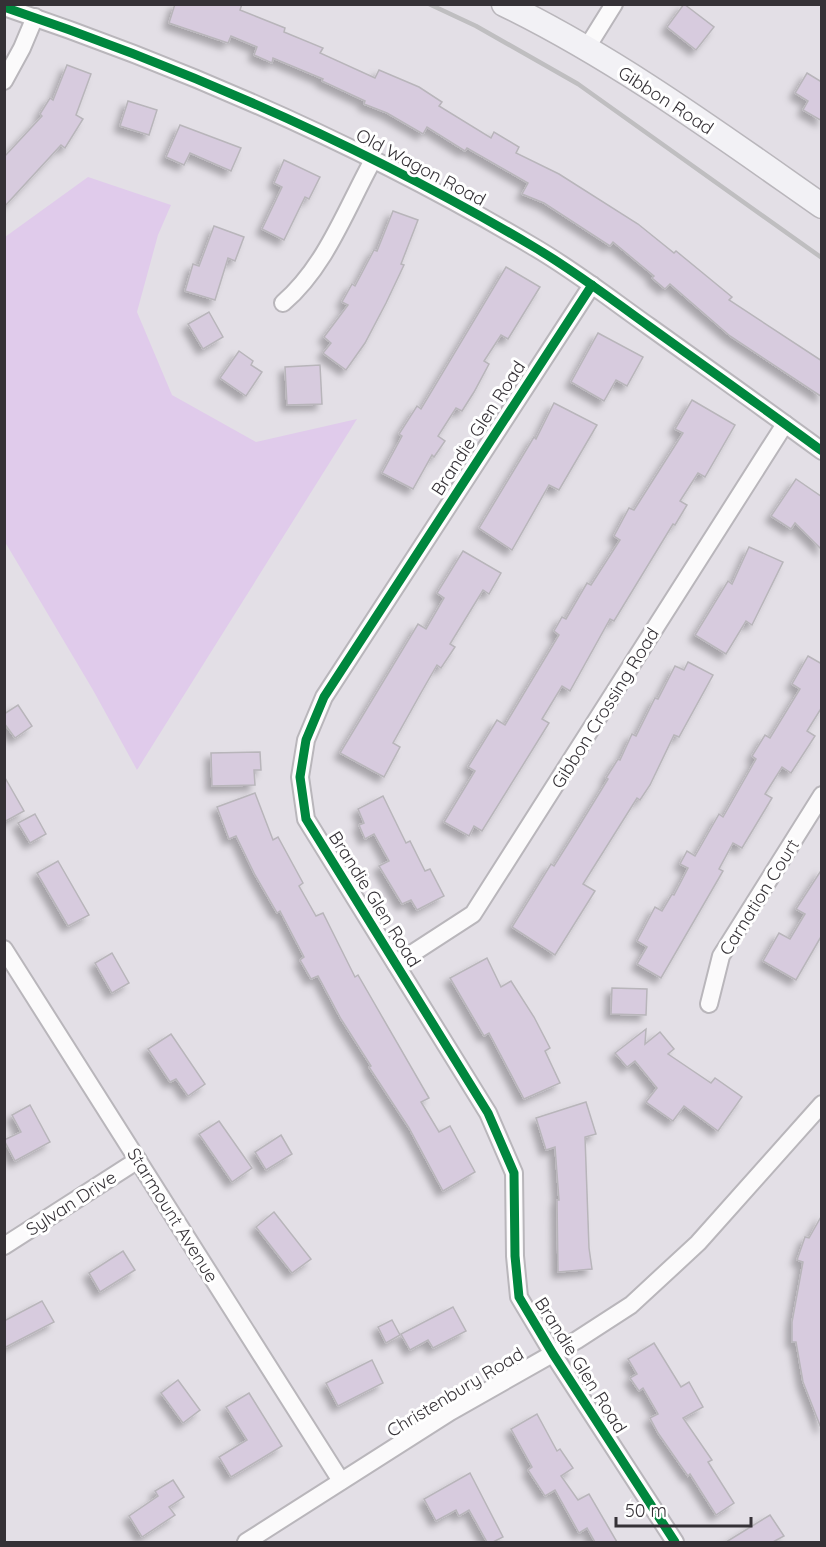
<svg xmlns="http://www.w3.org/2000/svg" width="826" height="1547" viewBox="0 0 826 1547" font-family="Quicksand,sans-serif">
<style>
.green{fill:#e0cbeb}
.building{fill:#d7cbde;stroke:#b8b5ba;stroke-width:1.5;filter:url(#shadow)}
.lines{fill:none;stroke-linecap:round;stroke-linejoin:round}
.street-casing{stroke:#b9b6bb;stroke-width:20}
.secondary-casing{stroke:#b9b6bb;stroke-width:27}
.street{stroke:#fbfafb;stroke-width:16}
.secondary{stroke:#f2f1f5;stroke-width:24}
.rail{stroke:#bfbec0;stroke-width:4.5}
.cycleway-casing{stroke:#fff;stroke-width:13}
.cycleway{stroke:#00873e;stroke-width:9}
.labels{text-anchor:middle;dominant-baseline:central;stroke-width:6;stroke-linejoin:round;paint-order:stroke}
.street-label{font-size:18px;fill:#353136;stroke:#fff}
</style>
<defs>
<filter id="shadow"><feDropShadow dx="-5.5" dy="5.5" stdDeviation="3" flood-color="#0004"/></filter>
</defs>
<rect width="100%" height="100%" fill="#e3dfe6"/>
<path class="green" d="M88,177L171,205L158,235L137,312L172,395L256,442L357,419L137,770L93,690L5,542V237Z"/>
<g class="building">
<path d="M175,4H242L240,10L285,28L284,32L323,48L320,53L375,78L379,70L419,87L442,102L439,106L491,138L494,132L519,147L516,153L559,174L638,224L674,253L676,251L732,297L729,300L822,361V397L730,336L670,284L665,289L652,278L654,276L613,242L610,246L544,203L522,194L528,183L467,148L465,151L427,127L423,134L387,113L364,104L365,101L322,81L323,79L273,58L272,63L254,55L257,47L231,36L228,43L169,23Z"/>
<path d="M684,4L714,27L696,50L667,27Z"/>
<path d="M67,65L91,74L76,115L83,119L65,148L61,145L4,207V157L42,116L40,114L50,98L53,100Z"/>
<path d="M807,73L820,81L822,79V121L803,110L808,101L795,93Z"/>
<path d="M128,101L157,110L149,135L120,126Z"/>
<path d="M180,125L241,148L231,171L190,153L184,165L166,157Z"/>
<path d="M284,160L320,177L309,199L305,197L284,240L262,229L282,187L274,183Z"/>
<path d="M393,211L418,220L401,264L404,265L386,303L365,343L346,370L323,353L331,343L324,337L348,305L342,302L352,284L355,286L374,250L377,251Z"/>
<path d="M214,226L244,237L235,261L228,258L215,300L185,291L193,264L199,266Z"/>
<path d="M506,267L540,287L508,339L501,335L484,361L489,364L474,392L462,411L456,408L438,436L445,441L434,457L432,455L413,489L382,473L402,436L399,434L417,406L421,409Z"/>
<path d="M209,312L223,337L203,349L188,324Z"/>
<path d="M598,333L643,357L627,386L616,380L604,401L571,382Z"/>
<path d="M239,351L253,361L251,365L262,372L246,396L220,378Z"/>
<path d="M320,365L322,404L287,405L285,367Z"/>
<path d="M692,400L735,425L705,477L698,473L680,501L687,505L675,525L673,524L614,621L610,619L570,691L562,686L542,719L549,723L482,831L474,826L469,836L444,822L475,771L468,767L497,720L505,725L559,635L554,631L562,617L566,619L587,583L591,585L620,540L614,536L629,508L634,510L683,433L675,429Z"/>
<path d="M554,403L597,425L559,490L549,485L512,550L479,528L534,437L536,439Z"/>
<path d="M796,479L822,497V550L795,523L791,529L771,516Z"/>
<path d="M749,547L783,562L752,625L746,621L726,654L695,635L728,581L732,584Z"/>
<path d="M463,551L501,573L489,594L483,590L450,644L455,647L441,668L437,665L422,691L393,743L400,747L384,777L340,753L418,624L426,629L444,598L437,593Z"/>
<path d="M808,656L822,664V707L807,731L815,736L791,773L782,767L765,794L772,798L742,848L733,843L719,869L723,871L661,978L637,964L647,947L637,941L655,907L662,911L672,894L674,895L688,868L680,864L687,851L695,856L719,814L723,817L756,759L752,756L765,735L770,738L800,689L792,684Z"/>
<path d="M688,662L713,675L679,737L674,735L650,785L640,800L637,798L583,884L595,891L555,955L512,927L551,864L554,866L576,831L608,779L606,778L618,759L620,760L632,734L636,736L655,698L658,699L675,666L684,670Z"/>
<path d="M18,705L32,726L15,738L4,723V714Z"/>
<path d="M260,752L261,770H254L255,785L212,786L211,753Z"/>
<path d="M4,776L24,811L4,822Z"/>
<path d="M255,793L273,840L278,837L303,883L299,886L316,916L323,913L355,977L358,975L429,1098L421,1102L439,1132L450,1126L475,1172L443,1191L409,1128L369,1067L371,1066L341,1019L318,976L311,979L300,960L304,957L280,911L277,913L255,875L236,836L229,839L217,807Z"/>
<path d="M383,796L406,843L410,841L425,871L430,869L444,896L417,910L411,900L402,904L379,866L389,861L374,834L365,839L359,825L364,823L358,809Z"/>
<path d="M35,814L46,834L30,843L18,823Z"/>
<path d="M58,861L89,915L68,926L37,873Z"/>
<path d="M822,869V935L796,980L763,961L779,933L790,939L805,914L796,909Z"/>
<path d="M112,953L129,983L112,993L95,963Z"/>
<path d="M487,958L501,987L511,981L534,1017L550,1048L545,1051L560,1083L524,1099L489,1033L484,1036L450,978Z"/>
<path d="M612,988L647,989L646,1015L611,1014Z"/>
<path d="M646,1029L645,1044L660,1032L674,1049L668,1054L711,1083L715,1078L742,1097L718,1131L684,1106L673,1121L646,1102L657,1088L635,1061L627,1067L615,1053Z"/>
<path d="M171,1034L205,1084L188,1096L176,1079L170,1082L148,1049Z"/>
<path d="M586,1102L596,1134L585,1137L589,1248L592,1269L558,1272L557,1200H559L555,1147L546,1150L536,1118Z"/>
<path d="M30,1105L50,1142L15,1161L4,1140L21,1132L12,1115Z"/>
<path d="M219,1121L252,1168L232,1182L199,1134Z"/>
<path d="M281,1135L292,1154L266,1170L255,1152Z"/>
<path d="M274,1212L311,1259L292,1273L256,1227Z"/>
<path d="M822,1215V1427L821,1428L803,1382L796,1342H792V1322L803,1262L797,1260L805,1237L809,1238Z"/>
<path d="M123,1251L135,1270L100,1292L89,1273Z"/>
<path d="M42,1301L54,1322L4,1348V1321Z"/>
<path d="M453,1307L466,1331L433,1348L428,1340L410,1350L401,1334Z"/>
<path d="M392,1320L400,1335L386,1343L378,1327Z"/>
<path d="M654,1343L681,1387L689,1382L703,1407L683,1418L712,1460L708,1462L734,1503L716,1515L690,1474L688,1476L658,1433L650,1418L658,1414L643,1388L639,1391L630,1378L637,1374L628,1359Z"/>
<path d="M372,1360L383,1383L338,1406L326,1383Z"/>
<path d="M178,1380L200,1410L183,1423L161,1393Z"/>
<path d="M249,1393L282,1446L231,1477L219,1457L247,1440L226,1407Z"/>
<path d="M537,1414L557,1451L560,1449L573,1468L561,1476L578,1500L589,1494L617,1542H595L587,1528L579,1533L555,1490L545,1496L528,1470L532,1467L511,1429Z"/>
<path d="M470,1473L503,1537L493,1542H487L469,1510L459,1516L456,1510L436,1521L424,1499Z"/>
<path d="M173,1480L184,1497L169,1507L175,1515L142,1537L129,1516L158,1496L155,1491Z"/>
<path d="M770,1515L784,1536L773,1542H726Z"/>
</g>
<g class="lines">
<g class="street-casing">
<g id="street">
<path d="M4,7C188,69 367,148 534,247C575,271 612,300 650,327C707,368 765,409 822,451"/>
<path d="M586,49L614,4"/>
<path d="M4,81L22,48L35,17"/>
<path d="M592,285L324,697L306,740L300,777L306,819L488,1113L514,1173L515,1256L519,1297L553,1354L675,1542"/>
<path d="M283,303C326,266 346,209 373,160"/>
<path d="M4,949L341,1481"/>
<path d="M396,964L473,914L785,424"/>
<path d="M709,1004L721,956L822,795"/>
<path d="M4,1246L138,1160"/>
<path d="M246,1542L450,1412L577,1340L631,1305L698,1243L822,1104"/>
</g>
</g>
<g class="secondary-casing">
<path id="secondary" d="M504,4C617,59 719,134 822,206"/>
</g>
<use href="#street" class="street"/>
<use href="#secondary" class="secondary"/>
<path class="rail" d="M429,4L476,26L578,84L822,258"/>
<g class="cycleway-casing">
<g id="cycleway">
<path d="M4,7C188,69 367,148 534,247C575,271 612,300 650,327C707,368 765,409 822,451"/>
<path d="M592,285L324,697L306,740L300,777L306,819L488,1113L514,1173L515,1256L519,1297L553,1354L675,1542"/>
</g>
</g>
<use href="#cycleway" class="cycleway"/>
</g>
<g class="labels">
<g class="street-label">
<text transform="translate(666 100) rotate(33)">Gibbon Road</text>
<text transform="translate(421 167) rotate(28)">Old Wagon Road</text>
<text transform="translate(478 428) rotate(-57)">Brandie Glen Road</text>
<text transform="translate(605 708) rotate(-58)">Gibbon Crossing Road</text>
<text transform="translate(759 897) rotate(-58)">Carnation Court</text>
<text transform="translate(375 899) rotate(58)">Brandie Glen Road</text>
<text transform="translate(71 1203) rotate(-33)">Sylvan Drive</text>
<text transform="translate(173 1215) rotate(58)">Starmount Avenue</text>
<text transform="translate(581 1365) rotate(58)">Brandie Glen Road</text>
<text transform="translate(455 1392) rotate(-31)">Christenbury Road</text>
</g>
</g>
<rect width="826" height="1547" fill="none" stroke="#353136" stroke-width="12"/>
<path d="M616 1517v9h135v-9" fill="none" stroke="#353136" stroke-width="3"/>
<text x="625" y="1517" font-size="18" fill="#353136" stroke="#ffffff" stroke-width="4.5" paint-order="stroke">50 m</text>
</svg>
